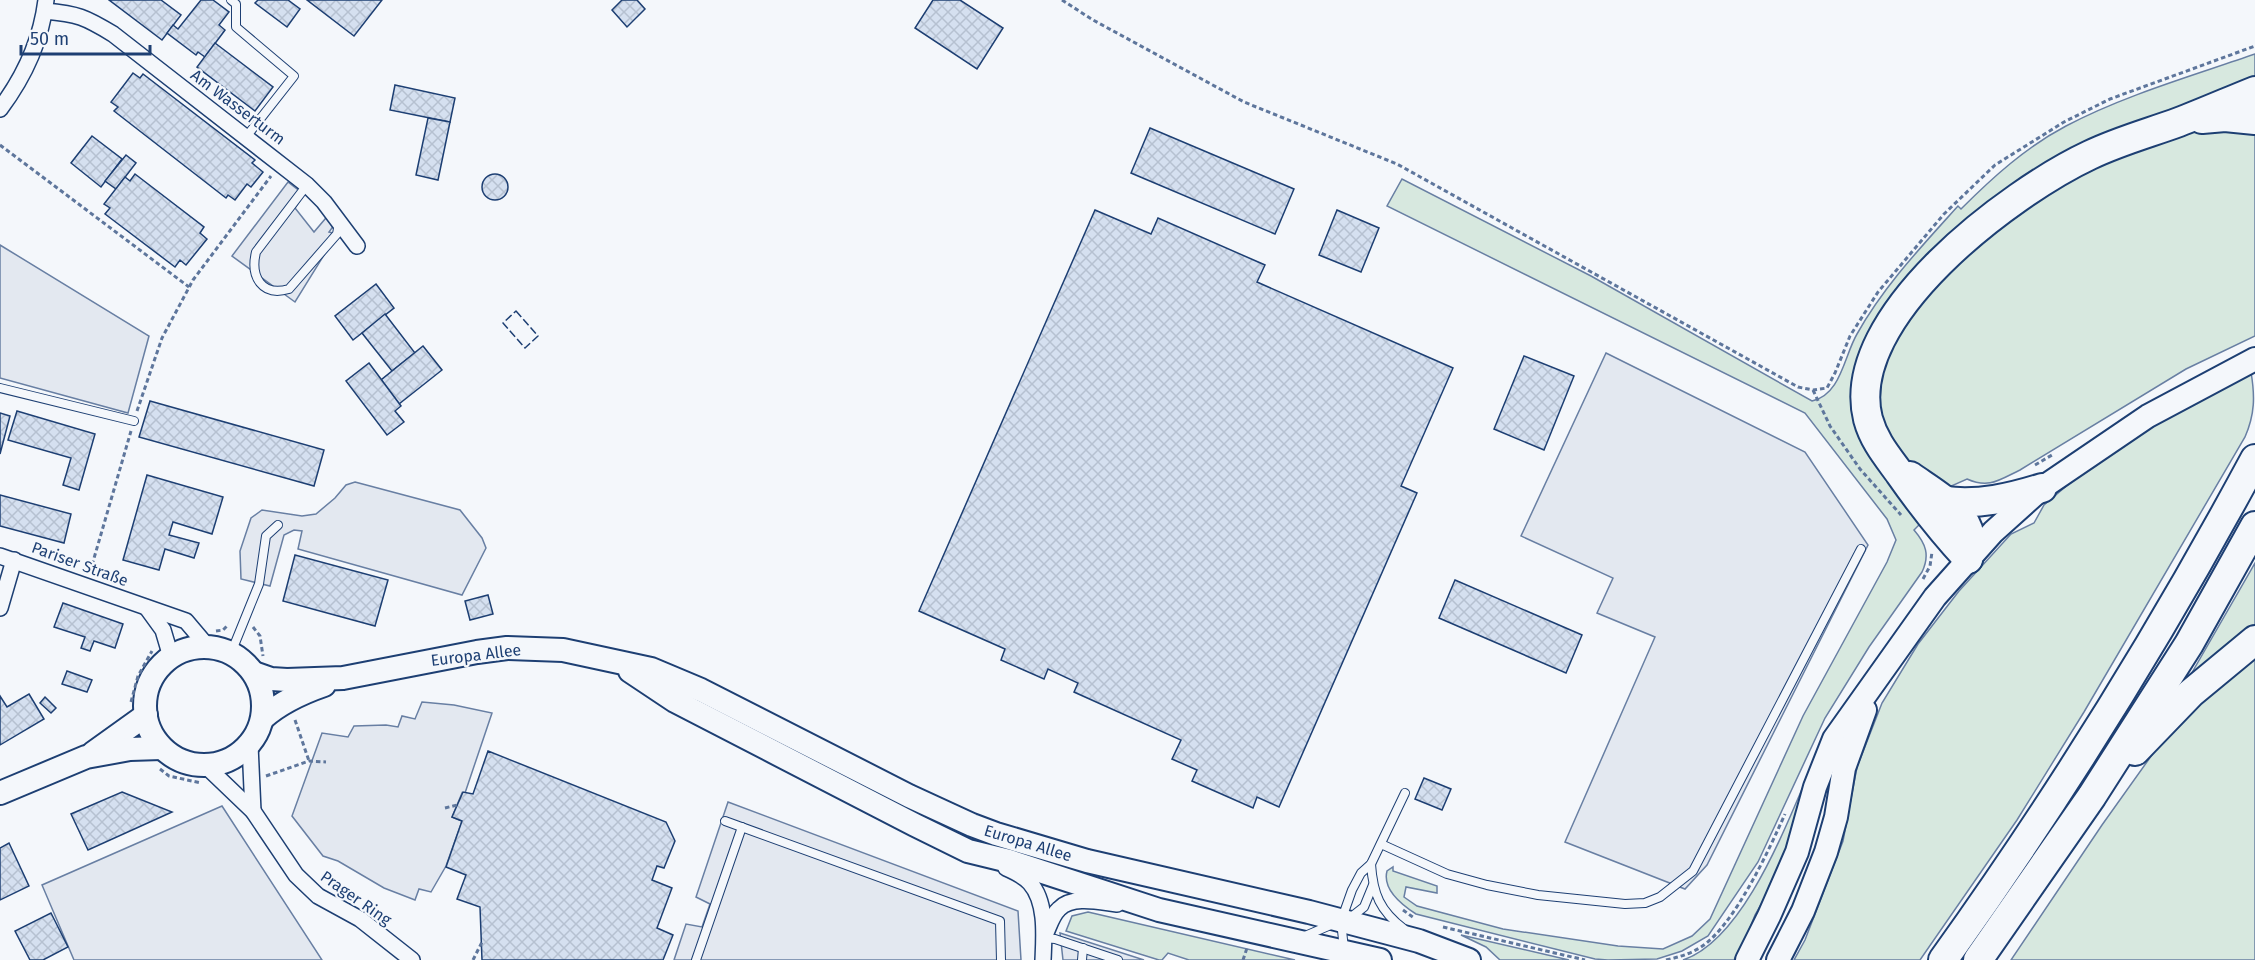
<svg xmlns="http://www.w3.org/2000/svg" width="2255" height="960" viewBox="0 0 2255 960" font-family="'Fira Sans',sans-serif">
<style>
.grass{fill:#d7e8df;stroke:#687fa3;stroke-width:1.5}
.parking{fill:#e3e8f0;stroke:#687fa3;stroke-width:1.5}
.building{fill:url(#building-cross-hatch);stroke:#1d3f73;stroke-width:1.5}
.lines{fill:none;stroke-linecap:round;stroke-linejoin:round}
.lane-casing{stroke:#1d3f73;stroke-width:10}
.street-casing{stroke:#1d3f73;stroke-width:18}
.secondary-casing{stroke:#1d3f73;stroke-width:26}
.highway-casing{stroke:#1d3f73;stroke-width:32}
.path{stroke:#5e769c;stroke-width:3;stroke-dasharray:4.5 3;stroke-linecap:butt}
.lane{stroke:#f4f7fb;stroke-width:8}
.street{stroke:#f4f7fb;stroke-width:15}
.secondary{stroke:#f4f7fb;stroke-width:22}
.highway{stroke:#f4f7fb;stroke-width:28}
.fence{stroke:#1d3f73;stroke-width:1.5;stroke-dasharray:8 3;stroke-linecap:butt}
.labels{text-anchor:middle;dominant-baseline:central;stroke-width:4.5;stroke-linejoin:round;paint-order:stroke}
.street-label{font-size:16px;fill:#1d3f73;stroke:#f4f7fb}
</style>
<defs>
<pattern id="building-cross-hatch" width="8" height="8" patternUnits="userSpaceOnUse" patternTransform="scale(1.5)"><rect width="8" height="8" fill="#d5e0f0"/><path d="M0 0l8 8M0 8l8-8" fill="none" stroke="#b6c1d1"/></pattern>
</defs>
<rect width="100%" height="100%" fill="#f4f7fb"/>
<g class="grass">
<path d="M2255,54V83L2116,133L1876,326L1859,359L1854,378L1856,416L1923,521L1914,530C1926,544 1930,555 1922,572L1869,647L1825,718L1758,862L1708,936L1682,951L1657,959L1608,960L1595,959L1416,914C1402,905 1382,890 1387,871L1393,867V871L1437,886V893L1406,887L1404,897L1417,906L1503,929L1618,946L1663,949L1692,936L1710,919L1803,716L1887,562L1896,540L1887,519L1805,413L1387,206L1402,179L1591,276L1812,401C1841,395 1844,356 1857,334C1884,286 1921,247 1958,206L1961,209C1992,178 2026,147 2066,126C2125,95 2192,76 2255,54Z"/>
<path d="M2255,128V336L2186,369L2020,470C1999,480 1989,489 1967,479L1947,488L1922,475L1898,452L1884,430L1879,410L1878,389L1892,343L1912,310L1959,258L2013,214L2091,166L2177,132Z"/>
<path d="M2251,372C2255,396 2255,414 2245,437L2084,712L2017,820L1920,960H1794L1805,940L1843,841L1857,767L1882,703L1918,644L1959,591L2011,534L2034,523L2044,505L2077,477L2143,432Z"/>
<path d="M2255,563V632L2186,683Z"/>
<path d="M2255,652V960H2011L2102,825L2164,738Z"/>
<path d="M1812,766L1816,769L1775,880L1755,915L1744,943L1734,960H1683C1745,939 1787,822 1812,766Z"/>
<path d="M1088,912L1295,960H1189L1168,953L1162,960H1159L1066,931L1072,916Z"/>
<path d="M1461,935L1569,960H1500L1486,947Z"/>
</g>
<g class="parking">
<path d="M303,181L309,187L295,208L314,232L331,212L337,221L329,232L337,234L295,302L232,256L288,182L297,189Z"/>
<path d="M0,245L149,336L128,413L0,378Z"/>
<path d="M1606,353L1805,452L1868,545L1707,865L1685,889L1565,842L1655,637L1597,613L1613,578L1521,536Z"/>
<path d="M355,482L460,510L482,538L486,548L462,595L298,549L302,531L294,530L284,535L270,586L241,579L240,551L251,518L262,510L302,516L316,514L335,498L346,485Z"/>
<path d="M422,702L454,705L492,713L464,796L462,793L452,817L462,821L446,866L431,892L419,889L415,900L384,888L338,861L323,856L292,816L322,733L348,737L354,726L386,725L398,727L402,716L415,719Z"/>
<path d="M728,802L1018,911L1021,960H674L686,924L702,927L710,904L696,897Z"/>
<path d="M222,806L322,960H74L42,885Z"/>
<path d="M1060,933L1144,960H1063Z"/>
</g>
<g class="building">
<path d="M109,0H161L181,15L162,40Z"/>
<path d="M201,0H213L229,12L219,25L225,30L205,57L198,52L196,55L167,33L173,25L178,29Z"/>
<path d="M258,0H288L300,9L287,27L255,3Z"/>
<path d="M307,0H382L354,36Z"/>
<path d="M622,0H637L645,9L627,27L612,10Z"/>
<path d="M933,0H960L1003,28L977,69L915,28Z"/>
<path d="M215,43L273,87L255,111L197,67Z"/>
<path d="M133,73L140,78L143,74L255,160L252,163L263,172L251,187L247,184L235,200L228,195L226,198L114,111L118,107L111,102Z"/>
<path d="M395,85L455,98L450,122L390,110Z"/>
<path d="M428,118L450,122L438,180L416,175Z"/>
<path d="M1150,128L1294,189L1275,234L1131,173Z"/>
<path d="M92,136L122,159L101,187L71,163Z"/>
<path d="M126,155L136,163L116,189L105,181Z"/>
<path d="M135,174L204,227L200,233L207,239L186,265L180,260L175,267L105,214L110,208L104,204L125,177L130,181Z"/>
<circle cx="495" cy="187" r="13"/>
<path d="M1095,210L1151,234L1158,218L1265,265L1257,282L1453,368L1401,486L1417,493L1279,807L1257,797L1253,808L1192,781L1197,770L1172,759L1181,740L1074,692L1078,683L1048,669L1044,679L1001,660L1005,649L919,611Z"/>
<path d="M1337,210L1379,228L1361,272L1319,255Z"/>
<path d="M376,284L394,308L353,340L335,316Z"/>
<path d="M385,314L415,353L392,371L362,333Z"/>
<path d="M423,346L442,370L399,404L381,380Z"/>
<path d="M1524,356L1574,376L1544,450L1494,429Z"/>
<path d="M369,363L401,406L395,411L404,422L387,435L346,381Z"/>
<path d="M150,401L324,450L314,486L139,437Z"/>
<path d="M17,411L95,434L79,490L63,485L71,458L8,440Z"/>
<path d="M0,413L10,416L0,454Z"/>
<path d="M147,475L223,497L212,534L173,522L169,535L199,543L194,558L165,549L159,570L123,560Z"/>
<path d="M0,495L71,514L64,543L0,526Z"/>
<path d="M295,555L388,580L375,626L283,601Z"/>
<path d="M1455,580L1582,635L1566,673L1439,618Z"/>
<path d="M488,595L493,614L470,620L465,601Z"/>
<path d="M63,603L123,624L115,648L94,641L90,651L81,648L85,637L54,627Z"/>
<path d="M67,671L92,680L87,692L62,684Z"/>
<path d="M29,694L44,719L0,745V696L7,707Z"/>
<path d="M45,697L56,708L51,713L40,703Z"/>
<path d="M488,751L666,822L675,841L664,868L657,866L652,880L672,888L657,928L673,935L663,960H482L480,907L457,899L466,875L446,867L462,821L452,817L463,792L473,794Z"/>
<path d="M1424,778L1451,789L1442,810L1415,799Z"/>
<path d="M122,792L172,812L88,850L71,814Z"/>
<path d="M9,843L29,886L0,900V848Z"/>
<path d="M51,913L68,947L43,960H30L15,931Z"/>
</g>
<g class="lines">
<g class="lane-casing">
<g id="lane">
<path d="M231,0L236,4V27L294,76L246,137"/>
<path d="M307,185L256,252C250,277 262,297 289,289L337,234L339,223"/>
<path d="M0,388L134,421"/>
<path d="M231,653L259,584L266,536L278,525"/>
<path d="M725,821L1000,921L1001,960"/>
<path d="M1381,844L1447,874L1487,885L1538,895L1625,904L1645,903L1660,897L1693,871L1861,549"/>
<path d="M1371,864C1373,894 1380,911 1404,929"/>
<path d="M1350,918L1364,907L1373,885"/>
<path d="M1305,936L1333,924"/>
<path d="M1044,938L1055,939L1118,960"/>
<path d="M1344,949L1341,921L1352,890L1361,873L1371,864L1405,793"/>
<path d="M696,960L742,827"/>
<path d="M1082,960L1083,948"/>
</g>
</g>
<g class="street-casing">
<g id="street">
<path d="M45,11C78,14 85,17 113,34L307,185L324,202L357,246"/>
<path d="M0,109C24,77 41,41 46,0"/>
<path d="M0,556L186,621L208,647"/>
<path d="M0,608L14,560"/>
<path d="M147,608L163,630L171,657"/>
<path d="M250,745L253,811"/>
<path d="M206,766L253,811L296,875L318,896L360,919L412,960"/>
<path d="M1006,868C1015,872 1024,876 1030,883C1047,902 1044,937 1043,960"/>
<path d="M1045,935C1049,927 1052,915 1059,909C1072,895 1100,902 1117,904"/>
</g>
</g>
<g class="secondary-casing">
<g id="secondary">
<circle cx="204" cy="706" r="59"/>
<path d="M630,671L675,701L915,825L968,851L1009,861L1159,910L1380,960"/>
<path d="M254,673L271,679L287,680L343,678L477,652L507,648L563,650L651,669L701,690L909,796L972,825L996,834L1087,861L1309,912L1419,941L1469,960"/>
<path d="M263,718C281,702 301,693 324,685"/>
<path d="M93,753L146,715"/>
<path d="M0,793L86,757L130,749L161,748"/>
<path d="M1747,960L1769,916L1797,852L1815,787L1834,739L1935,597L1993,532L2042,488L2148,416L2255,359"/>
<path d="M1778,960L1803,911L1826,852L1836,817L1844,768L1865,710"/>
</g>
</g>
<g class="highway-casing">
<g id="highway">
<path d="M2202,119L2225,117L2255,120"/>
<path d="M1910,476C1938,496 1982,518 1968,559"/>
<path d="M1945,501C1980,505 2010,498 2042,488"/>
<path d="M1968,559C1943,532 1921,504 1900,474C1887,456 1874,441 1868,419C1842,317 2011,192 2090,155C2119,141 2149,133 2179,122C2205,112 2230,101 2255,91"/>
<path d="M2135,751L2191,693L2255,640"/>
<path d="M1943,960C2057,801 2162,632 2255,459"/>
<path d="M1978,960L2092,796L2189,644L2255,526"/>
</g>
</g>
<g class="path">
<path d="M1062,0L1093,20L1244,102L1397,164L1798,387L1813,390L1827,388L1835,373L1850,336L1878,292L1944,214L1995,165L2064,122L2110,99L2255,46"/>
<path d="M0,145L189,287"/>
<path d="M1813,390L1830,426L1860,469L1901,515"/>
<path d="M137,411L162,338L193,280L271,176"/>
<path d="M2035,465L2052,455"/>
<path d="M90,572L131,431"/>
<path d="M1923,579L1930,566L1932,552"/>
<path d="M253,627L260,636L263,656"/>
<path d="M216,631L223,630L228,625"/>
<path d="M131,702L138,676L152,651"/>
<path d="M295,720L309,761"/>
<path d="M160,769L169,776L201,783"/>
<path d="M266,776L309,761L326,762"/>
<path d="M445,808L457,805"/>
<path d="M1403,910L1414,918"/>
<path d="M1443,927L1585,960"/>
<path d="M473,960L482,942"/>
<path d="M1243,960L1247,948"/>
<path d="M1666,960C1679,957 1690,954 1701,947C1734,926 1769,850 1785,814"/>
</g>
<use href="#lane" class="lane"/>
<use href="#street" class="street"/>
<use href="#secondary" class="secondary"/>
<use href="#highway" class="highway"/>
<path class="fence" d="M516,311L538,336L525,348L503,323Z"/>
</g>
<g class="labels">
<g class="street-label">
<text transform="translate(238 107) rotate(37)">Am Wasserturm</text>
<text transform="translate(80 564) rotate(20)">Pariser Straße</text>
<text transform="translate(476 655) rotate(-7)">Europa Allee</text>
<text transform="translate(1028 843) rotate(17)">Europa Allee</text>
<text transform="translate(356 898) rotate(35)">Prager Ring</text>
</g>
</g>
<path d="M21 45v9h129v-9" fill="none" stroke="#1d3f73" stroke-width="3"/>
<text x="30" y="45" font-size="18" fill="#1d3f73" stroke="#f4f7fb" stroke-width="4.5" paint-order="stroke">50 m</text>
</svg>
